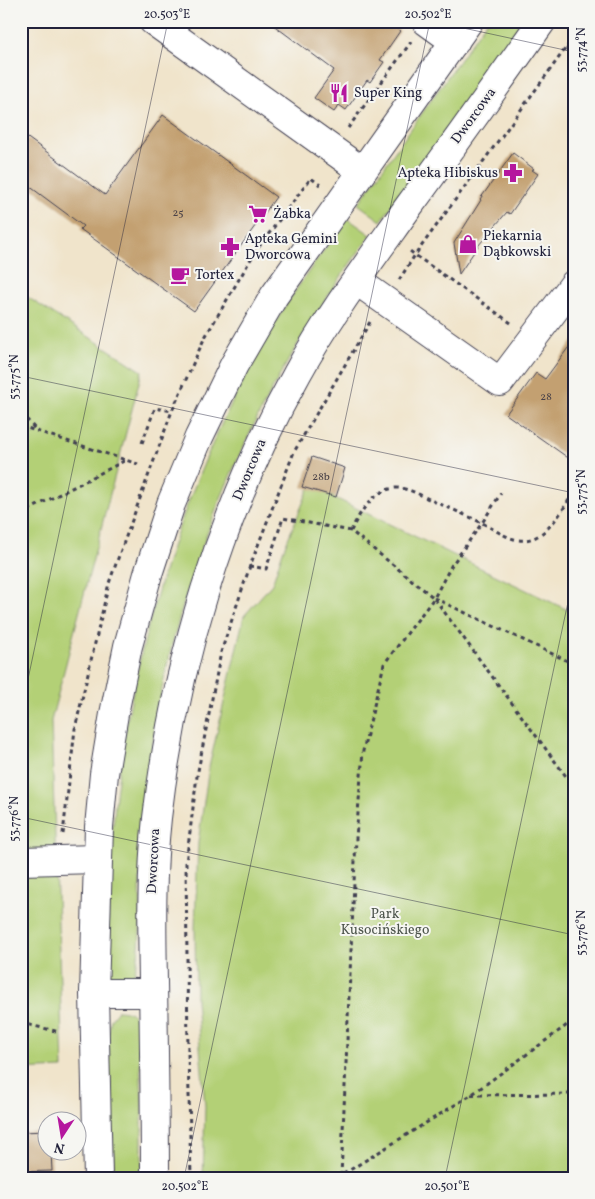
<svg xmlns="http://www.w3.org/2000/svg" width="595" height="1199" viewBox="0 0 595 1199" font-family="Vollkorn,serif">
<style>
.green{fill:#b3d076;stroke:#6a7958}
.building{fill:#c3a071}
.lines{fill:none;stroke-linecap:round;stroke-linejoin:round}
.minor-casing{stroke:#413f51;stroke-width:30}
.path{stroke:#413f51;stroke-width:3;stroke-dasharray:4 4;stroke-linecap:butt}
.minor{stroke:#fff;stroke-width:28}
.ticks{fill:none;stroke:#22223b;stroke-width:1;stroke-opacity:0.45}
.labels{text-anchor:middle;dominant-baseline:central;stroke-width:4;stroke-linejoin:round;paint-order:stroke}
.number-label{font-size:11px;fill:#4a4248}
.poi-label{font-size:14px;fill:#22223b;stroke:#f6f6f2;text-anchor:start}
.street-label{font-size:14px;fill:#22223b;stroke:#f6f6f2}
.park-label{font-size:14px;fill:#4e564d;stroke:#f6f6f2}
.neatline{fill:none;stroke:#22223b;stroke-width:2}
.ticks-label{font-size:12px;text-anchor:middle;fill:#22223b}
</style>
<rect width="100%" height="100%" fill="#f6f6f2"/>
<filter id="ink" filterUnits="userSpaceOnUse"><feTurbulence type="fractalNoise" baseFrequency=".02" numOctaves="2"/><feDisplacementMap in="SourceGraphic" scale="10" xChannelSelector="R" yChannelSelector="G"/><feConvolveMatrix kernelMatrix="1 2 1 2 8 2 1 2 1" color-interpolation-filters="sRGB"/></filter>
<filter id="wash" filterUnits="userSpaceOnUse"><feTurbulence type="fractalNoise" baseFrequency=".0096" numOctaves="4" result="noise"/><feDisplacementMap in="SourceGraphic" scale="20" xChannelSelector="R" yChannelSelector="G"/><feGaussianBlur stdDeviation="1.12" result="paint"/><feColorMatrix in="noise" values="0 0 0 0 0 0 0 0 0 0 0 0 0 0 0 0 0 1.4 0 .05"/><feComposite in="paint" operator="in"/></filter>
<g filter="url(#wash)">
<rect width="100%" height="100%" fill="#f0e4cb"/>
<g class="green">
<path d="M487,21H524L381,221L358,204Z"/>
<path d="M347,218L371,235C282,353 215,487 176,630C165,668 158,708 152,747C149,766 148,785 146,803C144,825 141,848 140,871C140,893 143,962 132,977C120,980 116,979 107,970C108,932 108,894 110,857C111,839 114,822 115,804C133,641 185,478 268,335C291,294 320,256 347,218Z"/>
<path d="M21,293L142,371L51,721L63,1068L21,1070Z"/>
<path d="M310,486L574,613V1178H203L205,1106L196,1000L195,927L198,843L209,767L244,616L272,584L283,551Z"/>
<path d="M118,1010C132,1011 136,1014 138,1028L142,1097V1178H114L108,1035L111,1019Z"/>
</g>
<g id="blocks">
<g class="building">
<path d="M268,21H387L400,31L380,60L384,62L370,82L367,80L346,110L339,105L334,112L314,98L334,70Z"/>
<path d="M163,115L276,197L194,311L80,229L83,226L21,180V133L105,195Z"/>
<path d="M513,153L534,169L532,170L538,174L510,214L507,212L478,246L459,274L454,243L481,200L480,199Z"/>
<path d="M574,340V462L506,414L536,373L545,379Z"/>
<path d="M312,457L345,468L336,497L302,487Z"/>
<path d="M48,1131V1152H51L52,1171L21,1172V1132Z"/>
</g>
</g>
</g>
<g filter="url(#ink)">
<use href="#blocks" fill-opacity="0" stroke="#413f51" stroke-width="1"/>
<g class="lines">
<g class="minor-casing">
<g id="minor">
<path d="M153,21L362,171"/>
<path d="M426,21L455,42"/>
<path d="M357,281L500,382L574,284"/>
<path d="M21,861L97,859"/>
<path d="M94,993H153"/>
<path d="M98,1178L94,993L99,827L104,774L114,714L128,646L148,574L171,504L199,437L234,365L274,296L469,21"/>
<path d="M155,1178C155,1112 154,1047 153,982C152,927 151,872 157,818C175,664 221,510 297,374C329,315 370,261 409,206C454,145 498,83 542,21"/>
</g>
</g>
<g class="path">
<path d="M566,48L574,53"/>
<path d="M348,128L411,42"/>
<path d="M399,280L415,255L410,251"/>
<path d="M370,322L294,452L250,566L266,569L283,518L351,531L434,598L574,787"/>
<path d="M511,323L415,255L574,37"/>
<path d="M21,413L37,431"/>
<path d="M21,426L138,464"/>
<path d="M142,443L155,408L172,411L204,339L255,252L311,178L320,185"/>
<path d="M21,514L126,460"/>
<path d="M351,531C359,513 375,488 397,488C409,488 422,496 433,501C449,508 466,515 482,523L501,493"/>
<path d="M434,598L574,664"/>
<path d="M63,834L75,729L109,583L172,411"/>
<path d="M21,1023L60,1032"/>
<path d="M471,1095L574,1094"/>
<path d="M341,1176L356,838L363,751L384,664L434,598L451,566L482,523C492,528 503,536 514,539C543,547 561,512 574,492"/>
<path d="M191,1178L188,1053L186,863L197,776L221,652L250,566"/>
<path d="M337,1178L471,1095L574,1020"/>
</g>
<use href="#minor" class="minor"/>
</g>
</g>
<path class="ticks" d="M431,21L574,52M21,376L574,493M21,712L168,21M21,817L574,935M184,1178L430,21M445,1178L574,574"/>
<defs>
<g id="restaurant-bare" transform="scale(1.5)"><path d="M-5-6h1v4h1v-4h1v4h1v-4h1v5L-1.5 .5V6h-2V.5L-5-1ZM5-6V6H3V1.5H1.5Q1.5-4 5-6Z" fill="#b5179e" stroke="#f6f6f2" stroke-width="2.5" paint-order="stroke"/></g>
<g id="pharmacy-bare" transform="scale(1.5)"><path d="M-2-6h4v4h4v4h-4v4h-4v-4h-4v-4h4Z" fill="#b5179e" stroke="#f6f6f2" stroke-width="2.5" paint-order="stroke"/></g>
<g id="supermarket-bare" transform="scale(1.5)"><path d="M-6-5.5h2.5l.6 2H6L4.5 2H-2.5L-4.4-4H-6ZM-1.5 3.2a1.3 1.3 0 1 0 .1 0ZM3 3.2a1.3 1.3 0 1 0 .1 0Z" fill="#b5179e" stroke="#f6f6f2" stroke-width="2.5" paint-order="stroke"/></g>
<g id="shop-bare" transform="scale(1.5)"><path d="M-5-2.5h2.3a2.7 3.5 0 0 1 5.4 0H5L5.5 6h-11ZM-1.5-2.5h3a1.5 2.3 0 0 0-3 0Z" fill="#b5179e" stroke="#f6f6f2" stroke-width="2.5" paint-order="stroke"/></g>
<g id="cafe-bare" transform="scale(1.5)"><path d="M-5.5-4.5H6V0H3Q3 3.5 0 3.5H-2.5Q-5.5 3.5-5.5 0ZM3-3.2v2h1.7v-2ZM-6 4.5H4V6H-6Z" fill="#b5179e" stroke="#f6f6f2" stroke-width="2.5" paint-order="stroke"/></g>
</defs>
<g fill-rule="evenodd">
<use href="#restaurant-bare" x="339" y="93"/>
<use href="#pharmacy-bare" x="513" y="173"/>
<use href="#supermarket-bare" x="258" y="214"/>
<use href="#shop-bare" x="468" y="244"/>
<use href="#pharmacy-bare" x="230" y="247"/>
<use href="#cafe-bare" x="180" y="275"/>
</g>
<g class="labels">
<g class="number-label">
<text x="178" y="213">25</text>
<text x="546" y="397">28</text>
<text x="321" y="477">28b</text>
</g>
<g class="poi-label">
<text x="354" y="93">Super King</text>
<text x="498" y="173" text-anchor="end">Apteka Hibiskus</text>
<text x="273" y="214">Żabka</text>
<text x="483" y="236">Piekarnia<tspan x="483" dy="16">Dąbkowski</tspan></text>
<text x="245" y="239">Apteka Gemini<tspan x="245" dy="16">Dworcowa</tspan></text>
<text x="195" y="275">Tortex</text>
</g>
<g class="street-label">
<text transform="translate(474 116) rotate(-54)">Dworcowa</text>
<text transform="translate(250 470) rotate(-67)">Dworcowa</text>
<text transform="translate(154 861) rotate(-87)">Dworcowa</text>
</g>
<g class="park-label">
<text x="385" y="914">Park<tspan x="385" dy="16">Kusocińskiego</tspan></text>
</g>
</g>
<rect width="595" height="1199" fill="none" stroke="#f6f6f2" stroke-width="55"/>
<g transform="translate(62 1136) rotate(192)"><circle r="24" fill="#f6f6f2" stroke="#a1a1a9"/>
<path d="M0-4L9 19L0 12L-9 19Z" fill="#b5179e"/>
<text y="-8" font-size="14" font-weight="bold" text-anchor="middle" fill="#22223b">N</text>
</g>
<rect x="28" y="28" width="540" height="1144" class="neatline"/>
<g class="ticks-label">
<text x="167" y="18">20.503°E</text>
<text x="428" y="18">20.502°E</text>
<text transform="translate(581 50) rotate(-90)" y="4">53.774°N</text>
<text transform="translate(14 377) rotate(-90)" y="4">53.775°N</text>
<text transform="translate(581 492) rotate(-90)" y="4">53.775°N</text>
<text transform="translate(14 819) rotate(-90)" y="4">53.776°N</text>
<text transform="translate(581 933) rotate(-90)" y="4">53.776°N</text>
<text x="185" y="1190">20.502°E</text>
<text x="447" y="1190">20.501°E</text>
</g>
</svg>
